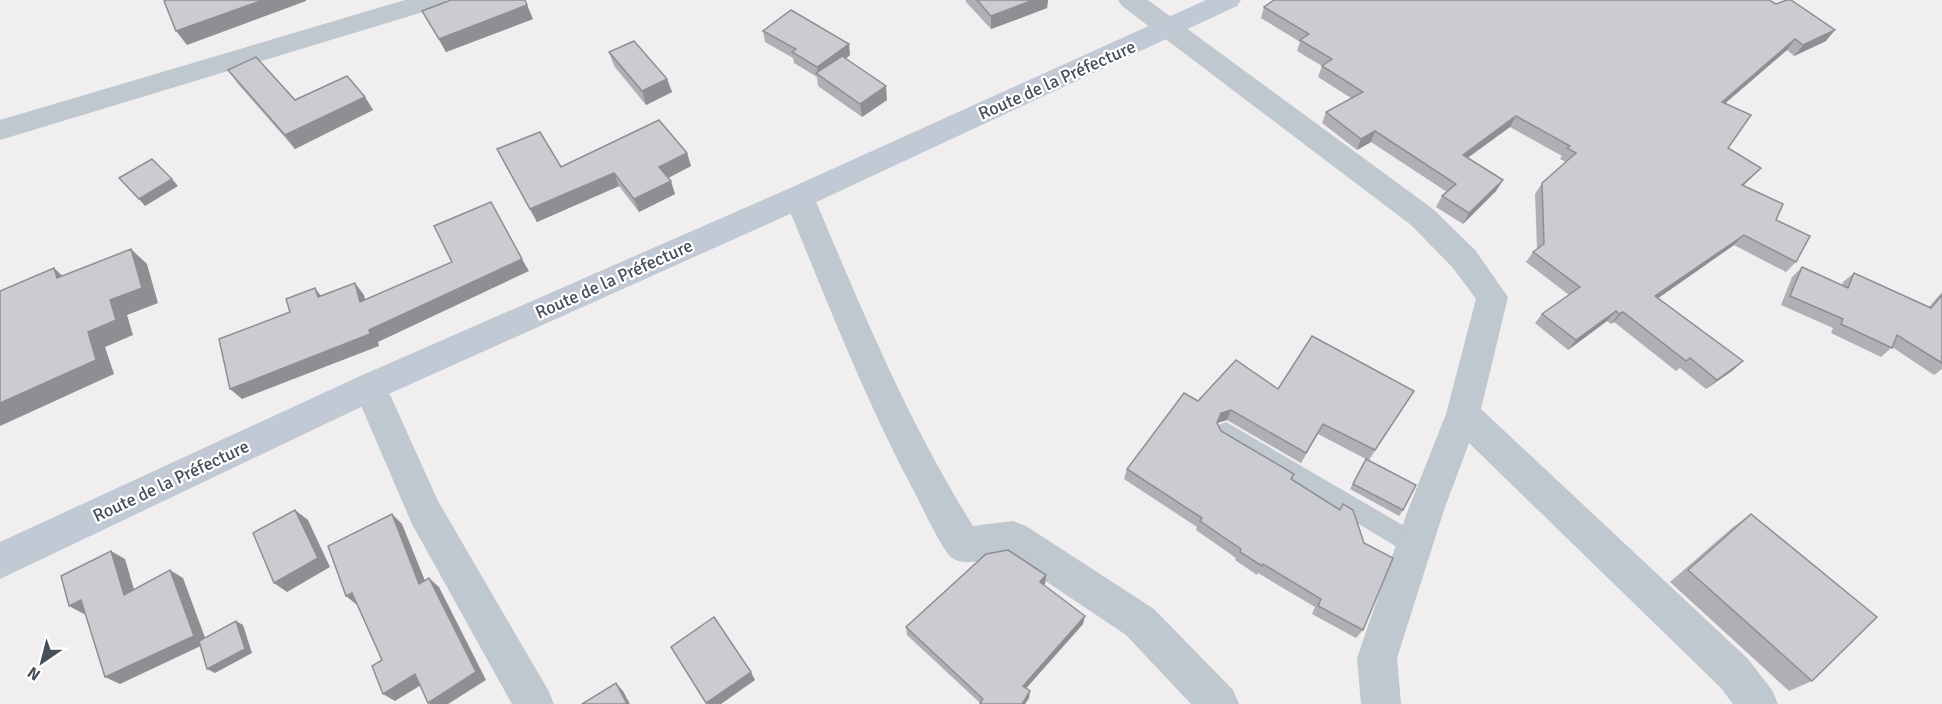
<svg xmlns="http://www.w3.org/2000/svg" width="1942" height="704" viewBox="0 0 1942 704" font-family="Signika,sans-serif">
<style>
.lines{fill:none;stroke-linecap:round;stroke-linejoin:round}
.lane{fill:#bfc7cf;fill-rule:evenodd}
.street{fill:#bfc7cf;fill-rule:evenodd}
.secondary{fill:#c1c9d5;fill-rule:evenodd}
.wall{fill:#afafb5}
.shaded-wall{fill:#8e8f93}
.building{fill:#cbccd2;stroke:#8e8f93;stroke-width:1.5}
.labels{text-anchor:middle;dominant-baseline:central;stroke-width:4.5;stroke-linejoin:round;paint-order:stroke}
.street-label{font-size:18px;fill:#474f5a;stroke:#fff}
</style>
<rect width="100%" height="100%" fill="#f0eeee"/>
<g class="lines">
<path class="lane" d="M1226,422L1423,537L1427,545L1423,553L1415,556L1407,553L1218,439L1215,432L1218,425Z"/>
<g class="street">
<path d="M405,0H447L443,6L0,140V120Z"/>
<path d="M1118,0H1148L1433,209L1475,250L1508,297L1481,409L1748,659L1772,690L1778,704H1733L1720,687L1469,443L1444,510L1397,658L1401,704H1361L1357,658L1408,510L1446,414L1476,299L1453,268L1411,225L1122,6Z"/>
<path d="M799,186L810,189L814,197C862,310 908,422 973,526L1013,521L1026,526L1154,609L1233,690L1239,704H1191L1126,635L1008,556C993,558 963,568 951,557C942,549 923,509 917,497C865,401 826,298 784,197L788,189Z"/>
<path d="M370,373L382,377L438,501L548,690L554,704H512L412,524L353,387L358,377Z"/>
</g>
<path class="secondary" d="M1206,0H1241L1237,6L810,205L382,397L0,579V542L358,377L788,189Z"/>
</g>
<g class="wall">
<path d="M966,0H1048L1047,8L991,29L966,2Z"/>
<path d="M1274,0L1826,41L1794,56L1787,50L1725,103L1728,148L1751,178L1743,186L1776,220L1796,262L1786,272L1734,245L1658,298L1743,361L1732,371L1706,389L1680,368L1676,371L1614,322L1611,324L1607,321L1568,350L1535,323L1542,314L1569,295L1526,262L1533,252L1537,249L1535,194L1542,183L1566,162L1560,159L1562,156L1510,127L1468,158L1503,180L1496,191L1463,224L1436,207L1442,196L1447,192L1371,142L1357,150L1322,123L1326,112L1351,98L1318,77L1322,66L1297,51L1300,42L1261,18L1264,7Z"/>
<path d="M422,11L533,19L446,52Z"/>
<path d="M763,31L850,55L846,59L887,100L862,117L818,86L817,77L794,63L793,58L765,42Z"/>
<path d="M609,52L667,79L672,92L646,105L614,66Z"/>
<path d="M228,70L295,100L365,97L373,110L295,149L238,84Z"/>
<path d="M497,149L561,167L687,153L691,166L668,178L675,194L639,212L619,186L537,222Z"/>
<path d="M1802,267L1842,285L1843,282L1854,273L1929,307L1942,292V369L1934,375L1892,347L1881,357L1831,333L1833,328L1781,305L1792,277Z"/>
<path d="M1278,389L1414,391L1369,460L1403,510L1399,516L1350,489L1366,459L1318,434L1301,463L1227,420L1217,423L1221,431L1291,479L1339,510L1343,504L1363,630L1356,638L1312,614L1315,607L1258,573L1257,575L1235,560L1236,558L1196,530L1197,527L1124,479L1127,469L1198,401Z"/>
<path d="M1751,514L1812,681L1789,691L1670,582L1732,528Z"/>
<path d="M1046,575L1045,584L1044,585L1083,624L1026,688L1029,698L1025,704H980V703L907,635L906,627Z"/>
</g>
<g class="shaded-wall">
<path d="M263,0H306V1L187,45L176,31Z"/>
<path d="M525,0L533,19L446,52L439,39Z"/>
<path d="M1033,0H1048L1047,8L991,29V16Z"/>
<path d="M1835,30L1826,41L1794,56L1803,45Z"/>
<path d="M1795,39L1787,50L1714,113L1722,102Z"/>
<path d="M849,44L850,55L821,76L818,74L817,67Z"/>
<path d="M667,79L672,92L646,105L642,91Z"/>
<path d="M886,86L887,100L862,117L860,104Z"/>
<path d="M365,97L373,110L295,149L285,135Z"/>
<path d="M1516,116L1510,127L1457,165L1463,155Z"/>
<path d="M1375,131L1371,142L1357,150L1361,139Z"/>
<path d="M687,153L691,166L664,180L659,167Z"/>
<path d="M1761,168L1751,178L1732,196L1742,185Z"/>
<path d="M614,173L619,186L537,222L530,209Z"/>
<path d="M172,179L178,186L145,206L139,199Z"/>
<path d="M1503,180L1496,191L1463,224L1469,213Z"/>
<path d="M671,181L675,194L639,212L634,199Z"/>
<path d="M1744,235L1734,245L1647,306L1655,296Z"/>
<path d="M131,249L147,264L158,303L127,315L133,335L105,347L114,374L0,426V403L88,332Z"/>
<path d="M522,259L529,271L378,342L379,346L242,399L230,389L369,330Z"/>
<path d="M54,268L71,284L57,278Z"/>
<path d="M355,283L364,295L369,313L360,302Z"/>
<path d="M315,288L324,300L318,297Z"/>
<path d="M1616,311L1607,321L1568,350L1576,340Z"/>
<path d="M1623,312L1614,322L1611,324L1619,314Z"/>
<path d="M1743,361L1732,371L1706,389L1717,380Z"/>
<path d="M1231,410L1227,420L1217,423L1221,413Z"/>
<path d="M295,510L308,520L330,567L287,592L274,583Z"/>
<path d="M392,514L402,524L430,593L419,584Z"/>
<path d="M111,551L125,559L138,603L124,595Z"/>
<path d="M170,570L183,578L207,643L120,684L105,677Z"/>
<path d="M1046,575L1045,584L1038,590L1040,582Z"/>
<path d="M429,578L439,587L486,680L448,704H430L428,703Z"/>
<path d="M352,593L357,605L346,596Z"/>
<path d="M81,600L96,607L84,614L69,606Z"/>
<path d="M1085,616L1083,624L1022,693L1023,686Z"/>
<path d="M236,621L243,625L252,653L215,673L207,669Z"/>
<path d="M751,672L755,680L721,704H707L706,703Z"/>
<path d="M415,674L426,682L395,701L383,694Z"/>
<path d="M616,683L623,691L630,704H627Z"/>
<path d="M1030,691L1029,698L1025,704H1022Z"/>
</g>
<g class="building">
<path d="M166,0H263L176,31L164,1Z"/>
<path d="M451,0H525L527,5L439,39L422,11Z"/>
<path d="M977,0H1033L991,16Z"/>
<path d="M1274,0H1769L1776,4L1787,0H1791L1835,30L1803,45L1795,39L1722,102L1751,115L1728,148L1761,168L1742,185L1783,204L1776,220L1810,236L1796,262L1744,235L1655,296L1743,361L1717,380L1690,358L1686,361L1623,312L1619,314L1616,311L1576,340L1542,314L1580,287L1533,252L1544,244L1542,183L1576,153L1567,148L1570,146L1516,116L1463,155L1503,180L1469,213L1442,196L1456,184L1375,131L1361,139L1326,112L1363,92L1322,66L1332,59L1300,40L1309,34L1264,7Z"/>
<path d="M791,10L849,44L817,67L792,52L796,49L763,31Z"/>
<path d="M634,41L667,79L642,91L609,52Z"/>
<path d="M842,56L886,86L860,104L816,73Z"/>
<path d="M256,57L295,100L347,76L365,97L285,135L228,70Z"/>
<path d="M659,120L687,153L659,167L671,181L634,199L614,173L530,209L497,149L540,132L561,167Z"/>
<path d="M152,159L172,179L139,199L119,178Z"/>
<path d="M491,202L522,259L369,330L370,334L230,389L219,339L290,312L286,299L315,288L318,297L355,283L360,302L452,262L434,226Z"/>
<path d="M131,249L142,288L110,300L116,320L88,332L96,360L0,403V291L54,268L57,278Z"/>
<path d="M1802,267L1848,288L1854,273L1931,308L1942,295V363L1897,335L1892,348L1841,324L1843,319L1790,296Z"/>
<path d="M1312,336L1414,391L1375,450L1323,424L1306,453L1231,410L1221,413L1217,423L1221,431L1294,474L1291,479L1340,510L1343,504L1353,510L1364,543L1393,558L1363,630L1318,606L1321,599L1263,564L1262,566L1240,552L1241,549L1200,521L1202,518L1127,469L1184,393L1198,401L1236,360L1278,389Z"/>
<path d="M1366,459L1416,485L1403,510L1353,484Z"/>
<path d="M295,510L318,558L274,583L253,533Z"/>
<path d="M392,514L419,584L429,578L476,672L428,703L415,674L383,694L372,666L382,660L352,593L346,596L328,546Z"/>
<path d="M1751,514L1877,617L1812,681L1688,570Z"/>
<path d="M1008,550L1046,575L1040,582L1085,616L1023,686L1030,691L1022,704H982L980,703L983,699L906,627L986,554Z"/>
<path d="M111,551L124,595L170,570L194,636L105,677L81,600L69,606L61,576Z"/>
<path d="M714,617L751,672L706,703L671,647Z"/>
<path d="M236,621L245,649L207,669L199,641Z"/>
<path d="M616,683L627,704H582Z"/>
</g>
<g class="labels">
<g class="street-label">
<text transform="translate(1057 80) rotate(-24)">Route de la Préfecture</text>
<text transform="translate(614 279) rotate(-24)">Route de la Préfecture</text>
<text transform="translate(171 481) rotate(-25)">Route de la Préfecture</text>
</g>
</g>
<g transform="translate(42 662) rotate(215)" stroke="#ffffff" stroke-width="4.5" paint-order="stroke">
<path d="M0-4.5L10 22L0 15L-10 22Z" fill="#474f5a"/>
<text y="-9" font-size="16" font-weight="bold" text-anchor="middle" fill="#474f5a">N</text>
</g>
</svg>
